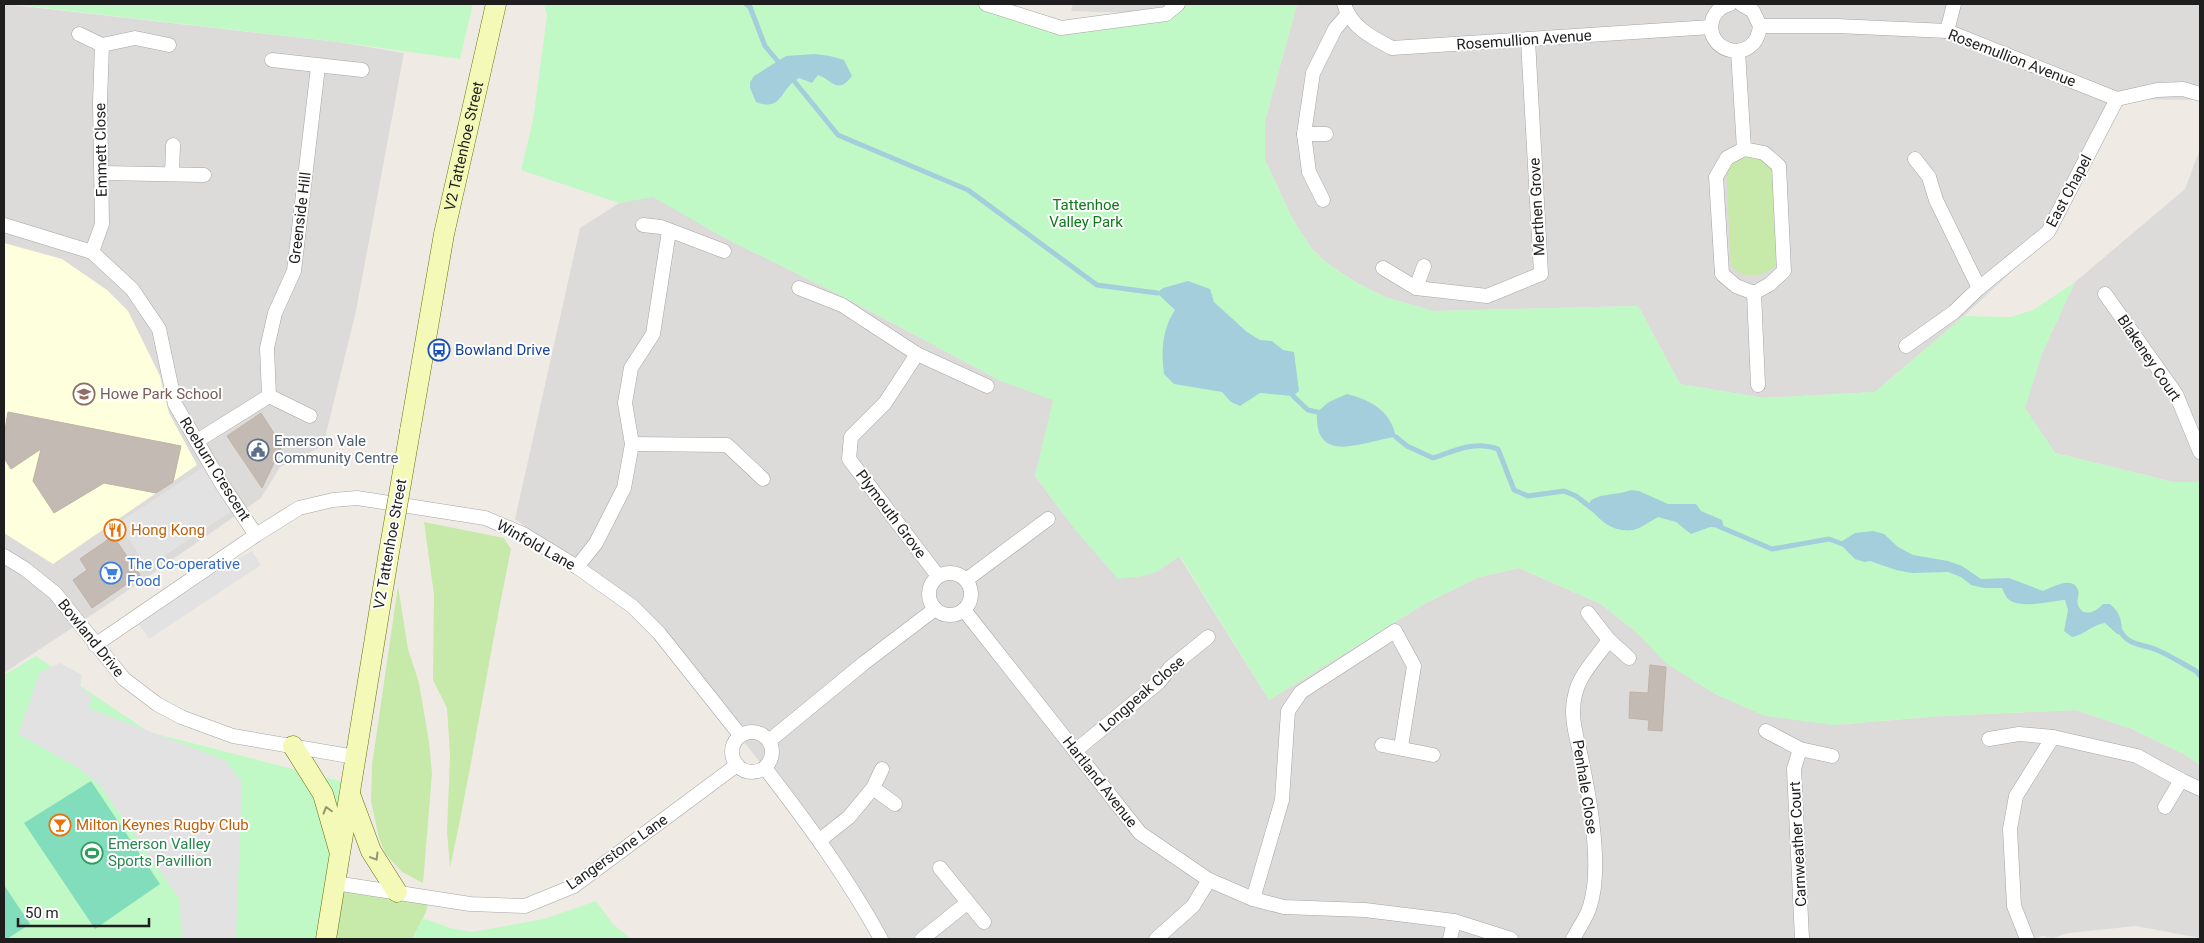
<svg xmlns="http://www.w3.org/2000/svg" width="2204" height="943" viewBox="0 0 2204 943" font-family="Roboto,sans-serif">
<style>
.residential{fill:#dcdbda}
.education{fill:#feffdc}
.grass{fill:#c7e9aa}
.park{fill:#c0f9c6}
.pitch{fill:#82ddbc}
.parking{fill:#e2e2e2}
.water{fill:#a4cedc}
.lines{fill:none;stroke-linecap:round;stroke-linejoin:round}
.stream{stroke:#a4cedc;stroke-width:5}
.building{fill:#c3bbb3;stroke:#c0b2a6}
.street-casing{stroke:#a5a5a5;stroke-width:15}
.secondary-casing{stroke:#657306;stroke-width:21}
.street{stroke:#fff;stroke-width:14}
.secondary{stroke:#f4f9b7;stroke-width:20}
.secondary-bridge-casing{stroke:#657306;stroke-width:21;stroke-linecap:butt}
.secondary-bridge{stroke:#f4f9b7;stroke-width:20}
.oneway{stroke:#949672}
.labels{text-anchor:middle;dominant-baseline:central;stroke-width:4;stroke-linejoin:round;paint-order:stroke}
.street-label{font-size:15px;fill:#1e1e1e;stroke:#fff}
.park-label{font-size:15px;fill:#0c7b18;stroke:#fff}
.transit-label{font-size:15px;fill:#164399;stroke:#fff;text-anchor:start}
.education-label{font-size:15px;fill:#785e54;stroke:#fff;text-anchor:start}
.service-label{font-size:15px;fill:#4e5e75;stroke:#fff;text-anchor:start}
.food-label{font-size:15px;fill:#c56008;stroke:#fff;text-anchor:start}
.shop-label{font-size:15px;fill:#366cbe;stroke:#fff;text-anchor:start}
.leisure-label{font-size:15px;fill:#27864d;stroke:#fff;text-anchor:start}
</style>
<rect width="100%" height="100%" fill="#efebe4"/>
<g class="residential">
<path d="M4,4L338,42L404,53L356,311L323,446L280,467L261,498L117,598L4,673Z"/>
<path d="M1073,4H1178L1166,14L1071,11Z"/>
<path d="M1297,4H2200V100L2117,99L2052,234L1964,316L1875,392L1763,398L1680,384L1638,306L1433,311L1385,297L1357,283L1328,264L1312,249L1293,220L1265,160V121Z"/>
<path d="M2200,149V482H2173L2055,453L2024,408L2043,351L2075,282L2185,189Z"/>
<path d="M653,196L723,237L840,295L1001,381L1054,400L1035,476L1078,533L1156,572L1179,556L1269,700L1426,603L1479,577L1519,568L1601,604L1635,631L1833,725L1941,716L2076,710L2132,729L2184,754L2200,765V938L2136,926L2069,933L2053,938L2043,936L2032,939H881L765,768L632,606L515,519L580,228L619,203Z"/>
</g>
<path class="education" d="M4,243L62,259L107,290L128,311L160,376L169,413L197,465L53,564L4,533Z"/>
<g class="grass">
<path d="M1745,153L1770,162L1774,177L1777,266C1762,276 1745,281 1731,266L1726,166Z"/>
<path d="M424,522L504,538L511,549C489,655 473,762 450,868L447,832L450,755L447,708L433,680L434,595Z"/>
<path d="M398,586L408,649L419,683L429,742L432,773L423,883L402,872L385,853L379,838L371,801L372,765Z"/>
<path d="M335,883L429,898L426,912L412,939H326Z"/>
</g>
<g class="park">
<path d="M10,4H473L460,59L338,42Z"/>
<path d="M544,4H986L1061,28L1166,14L1178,4H1297L1265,121V160L1293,220L1312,249L1328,264L1357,283L1385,297L1433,311L1638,306L1680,384L1763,398L1875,392L1964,316L2011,317L2033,310L2075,282L2043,351L2025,408L2055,453L2173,482H2200V765L2184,754L2132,729L2076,710L1941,716L1833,725L1765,716L1715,694L1667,664L1635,631L1601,604L1519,568L1479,577L1426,603L1269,700L1180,556L1156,572L1143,576L1118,579L1078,533L1035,476L1053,400L1001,381L840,295L723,237L653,197L619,203L521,170L533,120L547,16Z"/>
<path d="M36,656L149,732L351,784L320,939H4V675Z"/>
<path d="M596,901L613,924L631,939H412L423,918L450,928L472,932L544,919Z"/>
</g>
<g class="pitch">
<path d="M91,781L160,884L95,929L24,823Z"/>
<path d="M4,885L30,924L7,939H4Z"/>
</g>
<g class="parking">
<path d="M205,466L234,510L147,567L118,523Z"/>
<path d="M252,551L261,565L149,639L135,618Z"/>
<path d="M60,663L82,675L80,687L92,697L88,708L225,760L242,782L236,939H182L179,898L98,783L75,766L18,734L40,672Z"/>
</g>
<g class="water">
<path d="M815,54L830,56L844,60L852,76C837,96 832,79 818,75L812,83L799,78C781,86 783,113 756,102L750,88V82L754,76L786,56Z"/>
<path d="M1188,281L1210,289L1214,302L1247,332L1260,340L1272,341L1283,350L1294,352L1299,391L1293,396L1260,393L1240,406L1231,402L1222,392L1174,384L1164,374C1161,352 1162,329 1175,310L1157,293L1163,288Z"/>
<path d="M1347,394C1371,400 1391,411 1396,437C1365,440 1314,468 1317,412L1329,402Z"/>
<path d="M1631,490L1639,491L1668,504H1696L1701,511L1722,520L1724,528L1710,527L1691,534L1676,522L1658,517C1650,521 1642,528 1633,530C1615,533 1598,521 1589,506L1590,501C1603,492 1616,496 1631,490Z"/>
<path d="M1873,531L1884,534L1898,547L1913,555L1948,561L1962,566L1981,579L2009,578L2043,591C2052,587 2073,575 2078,590C2080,595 2076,600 2078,605C2083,618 2096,612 2103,604H2110C2121,613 2122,622 2122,635L2117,634L2105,623C2092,625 2084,635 2072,637L2064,631L2068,610L2065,600C2051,601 2017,610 2007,598C2005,595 2003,591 2002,588H1984L1971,585L1961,577L1948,572L1912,573L1896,570L1870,561L1864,562L1855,559L1839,543L1855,533Z"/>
</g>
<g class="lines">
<g class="stream">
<path d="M746,4L750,7L765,46L781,65"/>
<path d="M790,76L838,135L968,190L1097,285L1157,293"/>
<path d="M1293,396L1308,410L1317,412"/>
<path d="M1396,437L1407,446L1433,458C1454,451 1475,440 1498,449L1514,490L1528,496L1564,491L1576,496L1594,510"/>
<path d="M1718,526L1772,549L1829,539L1845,545"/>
<path d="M2120,630C2127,646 2144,644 2157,650C2171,656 2183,664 2196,671L2200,676"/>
</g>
</g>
<g class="building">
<path d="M8,412L181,446L173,482L156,493L104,483L54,513L33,481L41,449L11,469L4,458V436Z"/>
<path d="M261,413L282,446L262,488L227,436Z"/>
<path d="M113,536L140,575L92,608L73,580L87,570L80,559Z"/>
<path d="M1650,665L1666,667L1662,731L1648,730L1649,720L1629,718L1630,692L1648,693Z"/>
</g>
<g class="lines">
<g class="street-casing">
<g id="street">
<path d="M986,4L1061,28L1166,14L1178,4"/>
<path d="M1344,4C1351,27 1371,37 1392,48L1711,27"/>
<path d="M1730,4C1722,6 1716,11 1713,18C1701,52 1756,67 1760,26L1753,11L1741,4"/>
<path d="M1760,26H1837L1947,31L2117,99L2157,90L2183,89L2200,94"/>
<path d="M1947,31L1954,4"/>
<path d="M79,34L102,45L135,38L169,45"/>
<path d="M1738,51L1744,149L1764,153L1779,166L1784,271L1770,284L1754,293L1736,286L1722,274L1716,177L1727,158L1744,149"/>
<path d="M272,60L362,70"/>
<path d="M1304,134H1326"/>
<path d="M1915,159L1929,177L1936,200L1979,288L2048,232L2117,99"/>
<path d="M103,173L204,175"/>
<path d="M172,173L173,145"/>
<path d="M1323,200L1309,172L1304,134L1313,73L1335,29L1347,15"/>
<path d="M4,225L92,252L132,289L159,329L175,404L223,486L256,535"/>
<path d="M643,225L661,227L724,251"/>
<path d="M92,252L102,224L100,102L102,45"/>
<path d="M1383,268L1416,288L1487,296L1541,274L1528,40"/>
<path d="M799,288L842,305L917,354L987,386"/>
<path d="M1416,288L1424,266"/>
<path d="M1754,293L1758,385"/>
<path d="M2105,294L2176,394L2200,452"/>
<path d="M1906,346L1954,312L1979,288"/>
<path d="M917,354L885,403L851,437L849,459L938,576"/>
<path d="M269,396L310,416"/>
<path d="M197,441L269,396L267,348L275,313L294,271L318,67"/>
<path d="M632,444L727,445L763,479"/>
<path d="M4,556L25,569L55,593L124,679L157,704L181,717L233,736L355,757"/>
<path d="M577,567L596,543L624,488L632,444L625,403L631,368L653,334L669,231"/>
<circle cx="950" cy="594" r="21"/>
<path d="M966,580L1048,519"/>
<path d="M964,610L1140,833L1209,880L1253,899L1284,907L1365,910L1454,921L1511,939"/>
<path d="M1588,613L1609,640L1629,658"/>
<path d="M95,645L256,535L299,508L333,500L357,498L485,518L523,534L577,567L632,606L659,633L740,735"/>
<path d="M1766,731L1800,749L1832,756"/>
<circle cx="752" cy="752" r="20"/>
<path d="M1989,739L2019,734L2053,737"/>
<path d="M769,741L864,663L935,609"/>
<path d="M1382,745L1433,755"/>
<path d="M1800,749L1794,769L1802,939"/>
<path d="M1075,751L1159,682L1170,668L1208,637"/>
<path d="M765,768C808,824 847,877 881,939"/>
<path d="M2181,780L2200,789"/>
<path d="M873,788L882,769"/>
<path d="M820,840L849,817L873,788L895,804"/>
<path d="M940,868L984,922"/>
<path d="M335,883L470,904L525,906L574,886L737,765"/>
<path d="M1253,899L1282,800L1288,711L1301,692L1395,631L1414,666L1401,747"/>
<path d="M922,939L967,903"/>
<path d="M1156,939L1193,906L1209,880"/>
<path d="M1450,939L1454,921"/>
<path d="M1573,939C1578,929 1587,917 1590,906C1602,869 1590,800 1582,762C1578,741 1569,717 1575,695C1579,675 1597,657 1609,640"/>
<path d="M2027,939L2014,906L2010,829L2016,796L2053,737L2137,756L2181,780L2165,807"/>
</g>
</g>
<g class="secondary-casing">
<g id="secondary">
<path id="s1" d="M410,431L444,234L496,4"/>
<path d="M293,746L323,794L339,850"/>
<path d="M351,797L371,851L397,892"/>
<path d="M326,939L388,558"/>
</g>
</g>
<use href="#street" class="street"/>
<use href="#secondary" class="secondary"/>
<g class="secondary-bridge-casing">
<path id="secondary-bridge" d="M388,558L410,431"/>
</g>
<use href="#secondary-bridge" class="secondary-bridge"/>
</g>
<defs><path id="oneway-chevron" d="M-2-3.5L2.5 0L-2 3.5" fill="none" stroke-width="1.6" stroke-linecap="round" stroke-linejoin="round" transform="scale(1.25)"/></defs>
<g class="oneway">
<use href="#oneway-chevron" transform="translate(327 810) rotate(-106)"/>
<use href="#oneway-chevron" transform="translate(375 857) rotate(59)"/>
</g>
<defs>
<g id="bus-ring" transform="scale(1.125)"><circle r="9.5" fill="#fff" stroke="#1a4fb4" stroke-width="1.5"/><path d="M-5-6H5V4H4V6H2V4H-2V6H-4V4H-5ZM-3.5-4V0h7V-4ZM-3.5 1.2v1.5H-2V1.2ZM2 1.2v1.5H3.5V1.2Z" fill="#1a4fb4"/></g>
<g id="school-ring" transform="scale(1.125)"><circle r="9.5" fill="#fff" stroke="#8d6e63" stroke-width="1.5"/><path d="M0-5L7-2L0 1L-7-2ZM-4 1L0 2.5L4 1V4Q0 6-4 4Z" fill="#8d6e63"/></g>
<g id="civic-ring" transform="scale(1.125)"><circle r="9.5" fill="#fff" stroke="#5c6f8a" stroke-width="1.5"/><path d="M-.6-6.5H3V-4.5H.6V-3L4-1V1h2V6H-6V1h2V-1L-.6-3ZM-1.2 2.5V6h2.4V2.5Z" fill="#5c6f8a"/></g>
<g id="restaurant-ring" transform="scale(1.125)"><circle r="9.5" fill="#fff" stroke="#e8710a" stroke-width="1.5"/><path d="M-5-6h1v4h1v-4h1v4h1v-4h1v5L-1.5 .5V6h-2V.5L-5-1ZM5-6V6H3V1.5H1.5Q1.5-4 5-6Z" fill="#e8710a"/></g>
<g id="supermarket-ring" transform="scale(1.125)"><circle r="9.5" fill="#fff" stroke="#3f7fe0" stroke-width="1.5"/><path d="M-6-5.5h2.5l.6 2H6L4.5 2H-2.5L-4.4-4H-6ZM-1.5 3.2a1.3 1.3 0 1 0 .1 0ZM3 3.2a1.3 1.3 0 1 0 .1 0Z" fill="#3f7fe0"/></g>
<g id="bar-ring" transform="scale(1.125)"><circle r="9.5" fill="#fff" stroke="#e8710a" stroke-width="1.5"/><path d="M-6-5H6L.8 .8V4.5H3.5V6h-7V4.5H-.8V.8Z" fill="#e8710a"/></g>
<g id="stadium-ring" transform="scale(1.125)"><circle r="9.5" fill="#fff" stroke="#2e9e5b" stroke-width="1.5"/><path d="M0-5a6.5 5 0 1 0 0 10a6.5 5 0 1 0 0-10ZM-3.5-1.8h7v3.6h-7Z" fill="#2e9e5b"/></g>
</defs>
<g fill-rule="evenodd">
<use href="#bus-ring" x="439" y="350"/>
<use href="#school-ring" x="84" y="394"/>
<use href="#civic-ring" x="258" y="450"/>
<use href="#restaurant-ring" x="115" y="530"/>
<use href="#supermarket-ring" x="111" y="573"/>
<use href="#bar-ring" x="60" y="825"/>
<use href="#stadium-ring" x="92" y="853"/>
</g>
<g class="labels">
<g class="street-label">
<text transform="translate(1524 40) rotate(-4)">Rosemullion Avenue</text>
<text transform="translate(2012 58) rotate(21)">Rosemullion Avenue</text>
<text stroke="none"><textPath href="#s1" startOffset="290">V2 Tattenhoe Street</textPath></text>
<text transform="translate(101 150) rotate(-91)">Emmett Close</text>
<text transform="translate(2069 191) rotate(-62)">East Chapel</text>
<text transform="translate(1537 207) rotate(-93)">Merthen Grove</text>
<text transform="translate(300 218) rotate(-83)">Greenside Hill</text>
<text transform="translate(2149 358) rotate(56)">Blakeney Court</text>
<text transform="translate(215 469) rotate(58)">Roeburn Crescent</text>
<text transform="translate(891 514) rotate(53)">Plymouth Grove</text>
<text transform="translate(390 544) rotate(-80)">V2 Tattenhoe Street</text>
<text transform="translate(536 545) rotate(29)">Winfold Lane</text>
<text transform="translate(91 638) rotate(51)">Bowland Drive</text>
<text transform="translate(1142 694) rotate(-41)">Longpeak Close</text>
<text transform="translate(1100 782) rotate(52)">Hartland Avenue</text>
<text transform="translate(1585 787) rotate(81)">Penhale Close</text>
<text transform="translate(1798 844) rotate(-93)">Carnweather Court</text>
<text transform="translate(617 852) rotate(-35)">Langerstone Lane</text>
</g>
<g class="park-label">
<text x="1086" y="205">Tattenhoe<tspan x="1086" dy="17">Valley Park</tspan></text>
</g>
<g class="transit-label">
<text x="455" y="350">Bowland Drive</text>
</g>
<g class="education-label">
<text x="100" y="394">Howe Park School</text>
</g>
<g class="service-label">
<text x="274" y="441">Emerson Vale<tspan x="274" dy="17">Community Centre</tspan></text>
</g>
<g class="food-label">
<text x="131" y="530">Hong Kong</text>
<text x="76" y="825">Milton Keynes Rugby Club</text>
</g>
<g class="shop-label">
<text x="127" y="564">The Co-operative<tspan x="127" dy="17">Food</tspan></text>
</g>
<g class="leisure-label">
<text x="108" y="844">Emerson Valley<tspan x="108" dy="17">Sports Pavillion</tspan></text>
</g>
</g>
<rect width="2204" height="943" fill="none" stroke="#1e1e1e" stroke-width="10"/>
<path d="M18 918v8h131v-8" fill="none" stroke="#1e1e1e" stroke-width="2.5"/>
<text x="25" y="918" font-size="15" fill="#1e1e1e" stroke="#ffffff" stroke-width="4" paint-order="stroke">50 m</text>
</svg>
